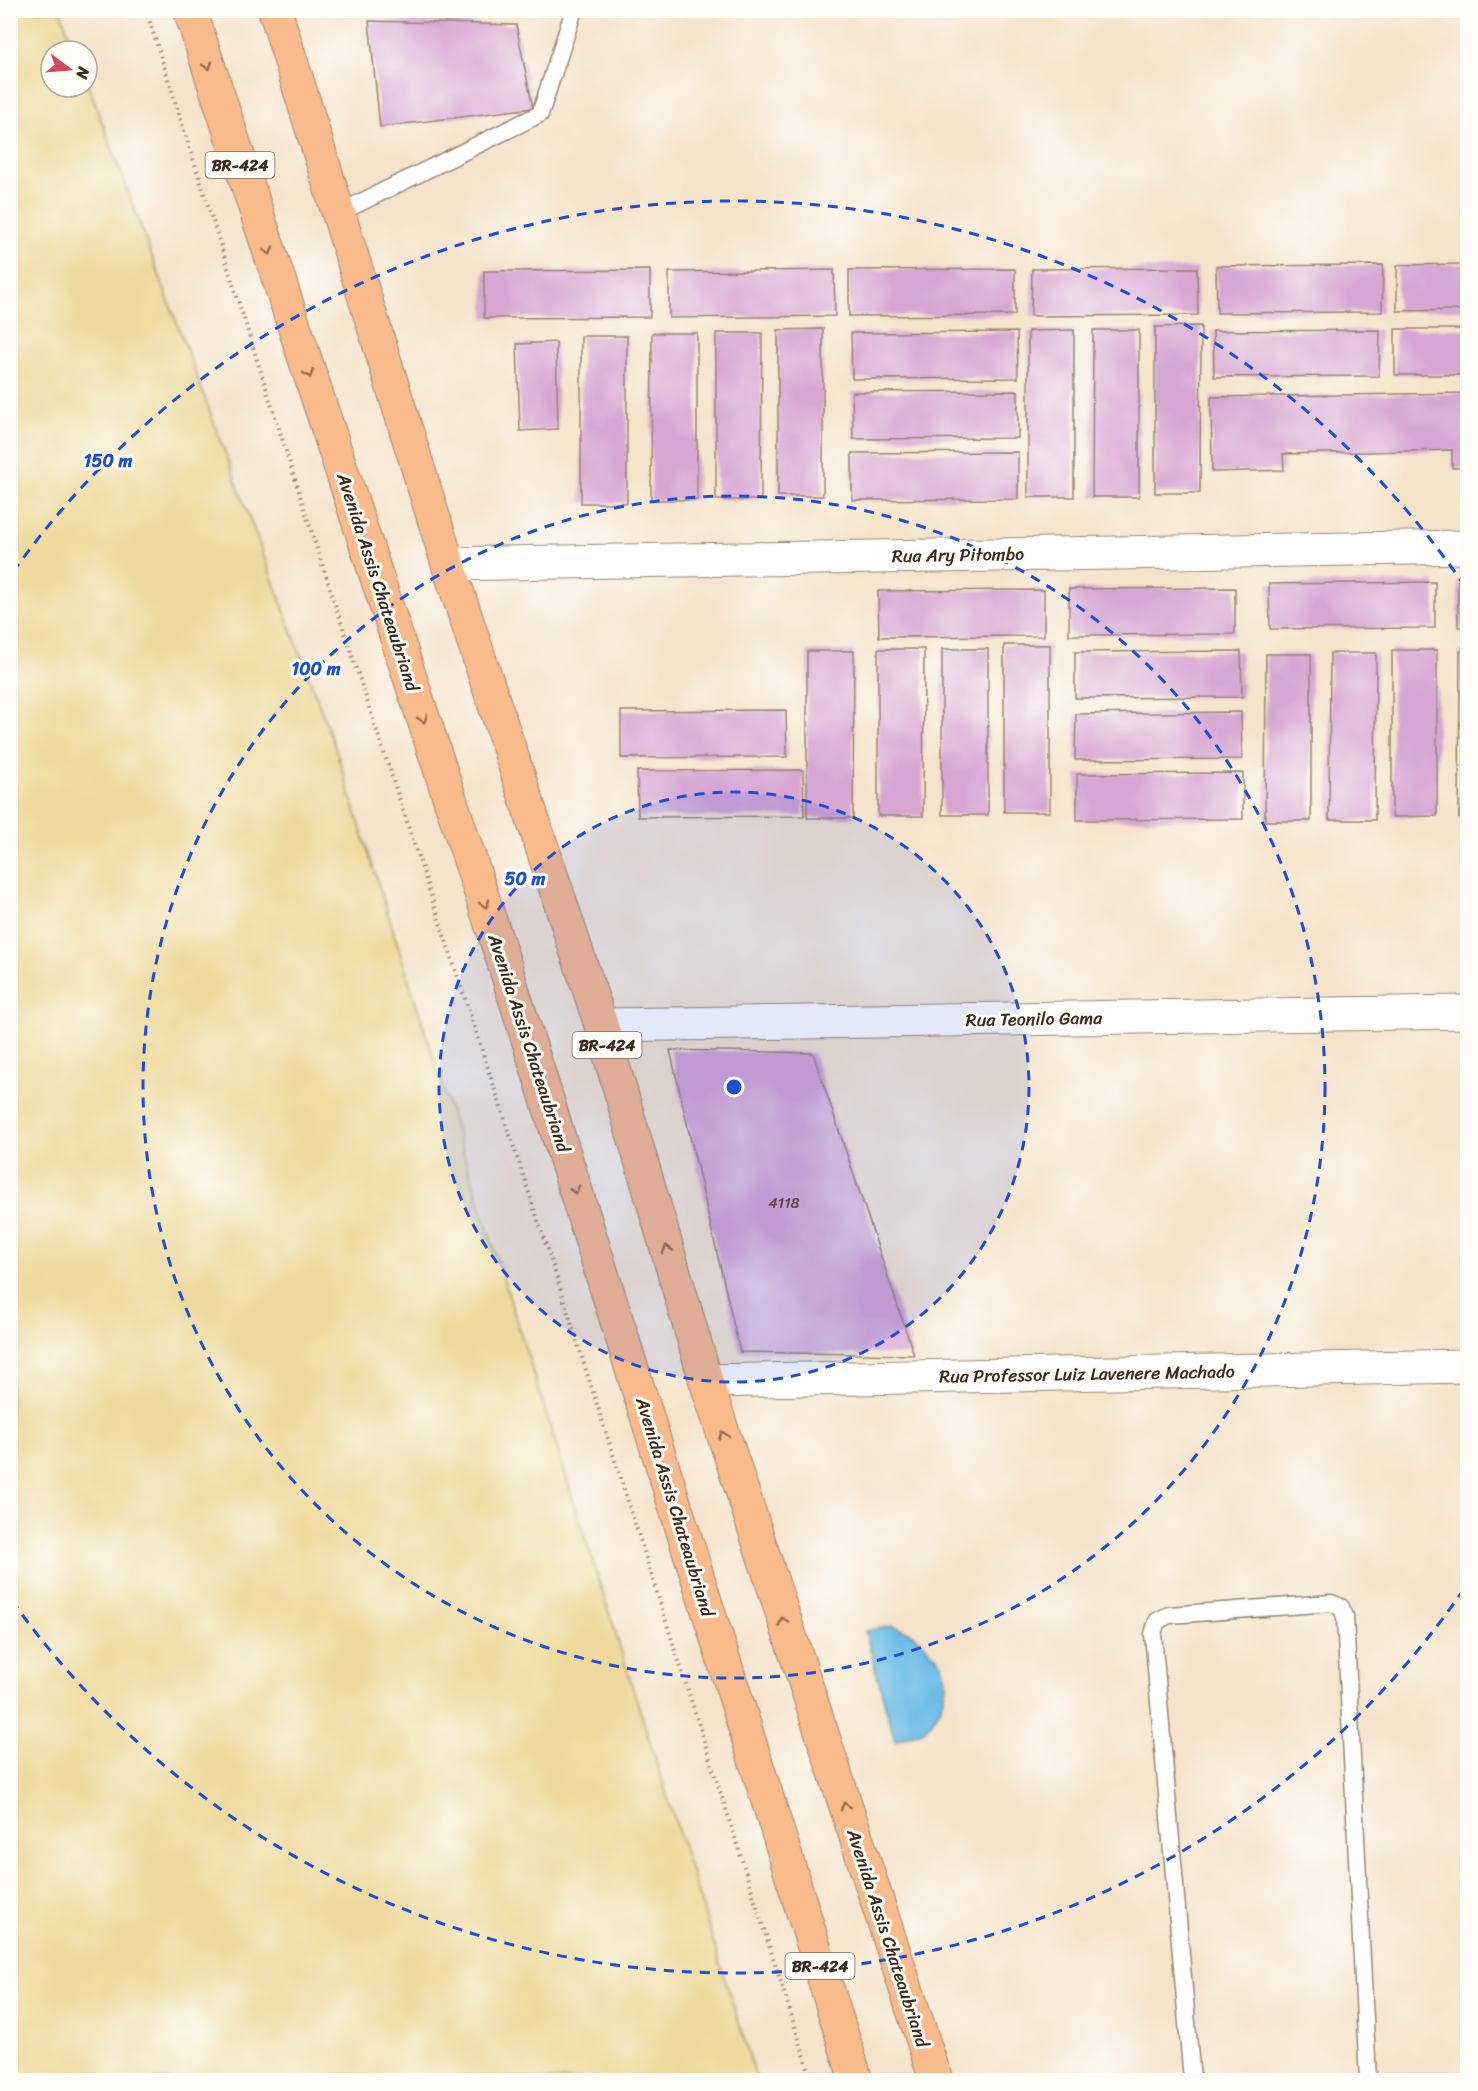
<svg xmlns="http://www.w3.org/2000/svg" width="1478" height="2091" viewBox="0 0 1478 2091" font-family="Sriracha,sans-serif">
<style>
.sand{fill:#eeda9e;stroke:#94825e;stroke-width:1.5}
.water{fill:#6dbde8;stroke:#547483;stroke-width:1.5}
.building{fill:#d7a6d3}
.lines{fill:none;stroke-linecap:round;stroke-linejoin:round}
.service-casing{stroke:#988674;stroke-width:19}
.minor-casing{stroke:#988674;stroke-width:35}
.trunk-casing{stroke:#988674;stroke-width:35}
.path{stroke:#988674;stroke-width:4;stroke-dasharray:1.5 4.5;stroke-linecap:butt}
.service{stroke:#fff;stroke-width:16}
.minor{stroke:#fff;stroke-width:33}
.trunk{stroke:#fabb8c;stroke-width:33}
.oneway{stroke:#916b50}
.ring{fill:none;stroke:#1d4ed8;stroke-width:3;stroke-dasharray:10 8}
.labels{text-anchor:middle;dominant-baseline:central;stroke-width:6;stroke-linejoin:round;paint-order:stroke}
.number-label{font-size:15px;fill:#62494b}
.shield{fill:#fdfcf7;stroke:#75695f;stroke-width:1.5}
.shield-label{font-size:16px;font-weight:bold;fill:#3b2a1e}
.street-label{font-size:18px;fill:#3b2a1e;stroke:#fdfcf7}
.centre{fill:#1d4ed8;stroke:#fdfcf7;stroke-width:3}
.ring-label{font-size:18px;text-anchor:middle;font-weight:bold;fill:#1d4ed8;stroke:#fdfcf7;stroke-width:6;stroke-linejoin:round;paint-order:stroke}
</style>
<rect width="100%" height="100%" fill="#fdfcf7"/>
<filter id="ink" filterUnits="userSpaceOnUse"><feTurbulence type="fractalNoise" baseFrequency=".0167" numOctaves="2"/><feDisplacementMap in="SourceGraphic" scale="12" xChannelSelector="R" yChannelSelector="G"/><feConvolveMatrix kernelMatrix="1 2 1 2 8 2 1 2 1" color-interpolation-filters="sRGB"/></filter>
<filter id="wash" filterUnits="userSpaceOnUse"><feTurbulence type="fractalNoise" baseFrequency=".008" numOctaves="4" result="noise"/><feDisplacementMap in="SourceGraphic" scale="24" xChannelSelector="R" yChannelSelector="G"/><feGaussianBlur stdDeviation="1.35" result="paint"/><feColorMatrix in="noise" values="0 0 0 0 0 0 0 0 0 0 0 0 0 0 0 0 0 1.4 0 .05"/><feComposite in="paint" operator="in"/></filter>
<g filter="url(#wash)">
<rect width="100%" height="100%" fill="#f5e3cb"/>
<path class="sand" d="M60,10L75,51H51V87H87V82L335,747L757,2080H11L10,11Z"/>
<path class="water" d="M892,1626L912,1633L931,1651L941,1662L947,1683L940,1709L927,1729L895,1741L865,1631Z"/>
<g id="blocks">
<g class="building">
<path d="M369,21L516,25L533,108L380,127Z"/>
<path d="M1468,264V310L1397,311V265Z"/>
<path d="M1383,265L1382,312L1217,313L1216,266Z"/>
<path d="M1197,268L1198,315L1031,316L1032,269Z"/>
<path d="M1015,269V315L849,316V270Z"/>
<path d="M650,270V317L484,318V271Z"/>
<path d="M834,270L835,316L669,318V272Z"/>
<path d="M1201,326L1200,493H1155V327Z"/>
<path d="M823,329V496H778V330Z"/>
<rect x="1395" y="329" width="73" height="46"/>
<path d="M1074,330V497H1028V331Z"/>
<path d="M1093,330H1139V497H1092Z"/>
<path d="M1380,330L1379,376L1214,377L1213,331Z"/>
<path d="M1017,332L1018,378L852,379L851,333Z"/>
<path d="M652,333H697V500H651Z"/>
<path d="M716,333H762L761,500H716Z"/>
<rect x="581" y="336" width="46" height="167"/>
<path d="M556,342L558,429L520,431L517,344Z"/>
<path d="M1018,391V438L853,439L852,392Z"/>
<path d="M1468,393V468H1452V450L1283,454L1284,470L1212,472L1211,397Z"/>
<path d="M1018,452V499L852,500V453Z"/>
<rect x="1458" y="581" width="10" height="46"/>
<path d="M1435,582V628L1270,629L1269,584Z"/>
<path d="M1235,588V634L1069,635V589Z"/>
<path d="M1044,590V636L879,637L878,591Z"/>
<rect x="1004" y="645" width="46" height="167"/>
<path d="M878,649H924L923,816H878Z"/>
<rect x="942" y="649" width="46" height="166"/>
<path d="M1392,650H1437V816L1392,817Z"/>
<path d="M807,651H854L853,818H807Z"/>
<path d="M1241,651L1242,697L1075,698V652Z"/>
<path d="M1460,651H1468V818H1459Z"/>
<path d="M1330,653H1376L1375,820H1329Z"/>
<path d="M1266,654H1311V821H1265Z"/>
<path d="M786,710L787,757L621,758V711Z"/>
<path d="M1241,712L1242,759L1075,760L1076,714Z"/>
<path d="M803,770L804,816L638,817L637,771Z"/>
<path d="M1243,773V819L1077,820V774Z"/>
<path d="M670,1050L813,1053L914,1355L740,1352Z"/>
</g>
</g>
</g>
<g filter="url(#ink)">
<use href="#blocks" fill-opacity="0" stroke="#988674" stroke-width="1.5"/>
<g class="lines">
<g class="service-casing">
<g id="service">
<path d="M339,213L540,114L574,10"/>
<path d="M1192,2080L1153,1634L1157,1621L1169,1615L1331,1603L1341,1607L1345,1616L1368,2080"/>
</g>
</g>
<g class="minor-casing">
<g id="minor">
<path d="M448,564L1468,547"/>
<path d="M601,1025L1468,1012"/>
<path d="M706,1381L1468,1366"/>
</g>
</g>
<g class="trunk-casing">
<g id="trunk">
<path d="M190,10L503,960L856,2080"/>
<path d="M275,10L448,564L601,1025L706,1381L936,2080"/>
</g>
</g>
<path class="path" d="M146,10L319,555L552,1263L812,2080"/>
<use href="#service" class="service"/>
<use href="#minor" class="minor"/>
<use href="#trunk" class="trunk"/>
</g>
<defs><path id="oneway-chevron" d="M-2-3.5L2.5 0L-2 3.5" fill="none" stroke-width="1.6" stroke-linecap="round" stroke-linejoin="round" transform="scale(1.5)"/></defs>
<g class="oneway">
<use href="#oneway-chevron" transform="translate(208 66) rotate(72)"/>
<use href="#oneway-chevron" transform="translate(269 251) rotate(72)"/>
<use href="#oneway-chevron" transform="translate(309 374) rotate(72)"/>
<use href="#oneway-chevron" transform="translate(423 719) rotate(72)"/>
<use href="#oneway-chevron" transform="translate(485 904) rotate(72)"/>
<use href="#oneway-chevron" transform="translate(575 1190) rotate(73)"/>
<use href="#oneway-chevron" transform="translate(667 1249) rotate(-106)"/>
<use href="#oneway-chevron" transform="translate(723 1435) rotate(-108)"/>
<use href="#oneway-chevron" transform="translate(783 1621) rotate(-108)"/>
<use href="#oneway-chevron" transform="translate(845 1806) rotate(-108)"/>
</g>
</g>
<circle cx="734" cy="1087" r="295" fill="#1d4ed8" fill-opacity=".12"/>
<g class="ring">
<circle cx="734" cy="1087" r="295"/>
<circle cx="734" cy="1087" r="591"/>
<path d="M1464 1589A886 886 0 0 1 13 1602M13 572A886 886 0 0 1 1464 585"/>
</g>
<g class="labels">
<g class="number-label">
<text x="784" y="1203">4118</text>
</g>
<g class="shield">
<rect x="205.5" y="152" width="69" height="26" rx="4.5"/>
<rect x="572.5" y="1032" width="69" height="26" rx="4.5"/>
<rect x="785.5" y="1953" width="69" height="26" rx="4.5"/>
</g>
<g class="shield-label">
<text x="240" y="165">BR-424</text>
<text x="607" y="1045">BR-424</text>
<text x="820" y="1966">BR-424</text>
</g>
<g class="street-label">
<text transform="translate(958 555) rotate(-1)">Rua Ary Pitombo</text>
<text transform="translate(378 582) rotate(72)">Avenida Assis Chateaubriand</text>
<text transform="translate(1034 1019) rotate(-1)">Rua Teonilo Gama</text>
<text transform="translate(529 1043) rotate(72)">Avenida Assis Chateaubriand</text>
<text transform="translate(1087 1374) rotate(-1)">Rua Professor Luiz Lavenere Machado</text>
<text transform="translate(675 1507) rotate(73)">Avenida Assis Chateaubriand</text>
<text transform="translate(888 1938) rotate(72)">Avenida Assis Chateaubriand</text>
</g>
</g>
<circle cx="734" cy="1087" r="9" class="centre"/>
<g class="ring-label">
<text x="108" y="467">150 m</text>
<text x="316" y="675">100 m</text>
<text x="525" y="885">50 m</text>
</g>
<rect width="1478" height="2091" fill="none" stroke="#fdfcf7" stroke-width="36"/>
<g transform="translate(69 69) rotate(106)"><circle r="28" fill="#fdfcf7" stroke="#afa8a0" stroke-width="1.5"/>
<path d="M0-4.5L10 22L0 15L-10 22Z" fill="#d1495b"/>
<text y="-9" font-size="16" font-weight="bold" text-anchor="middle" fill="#3b2a1e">N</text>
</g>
</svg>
